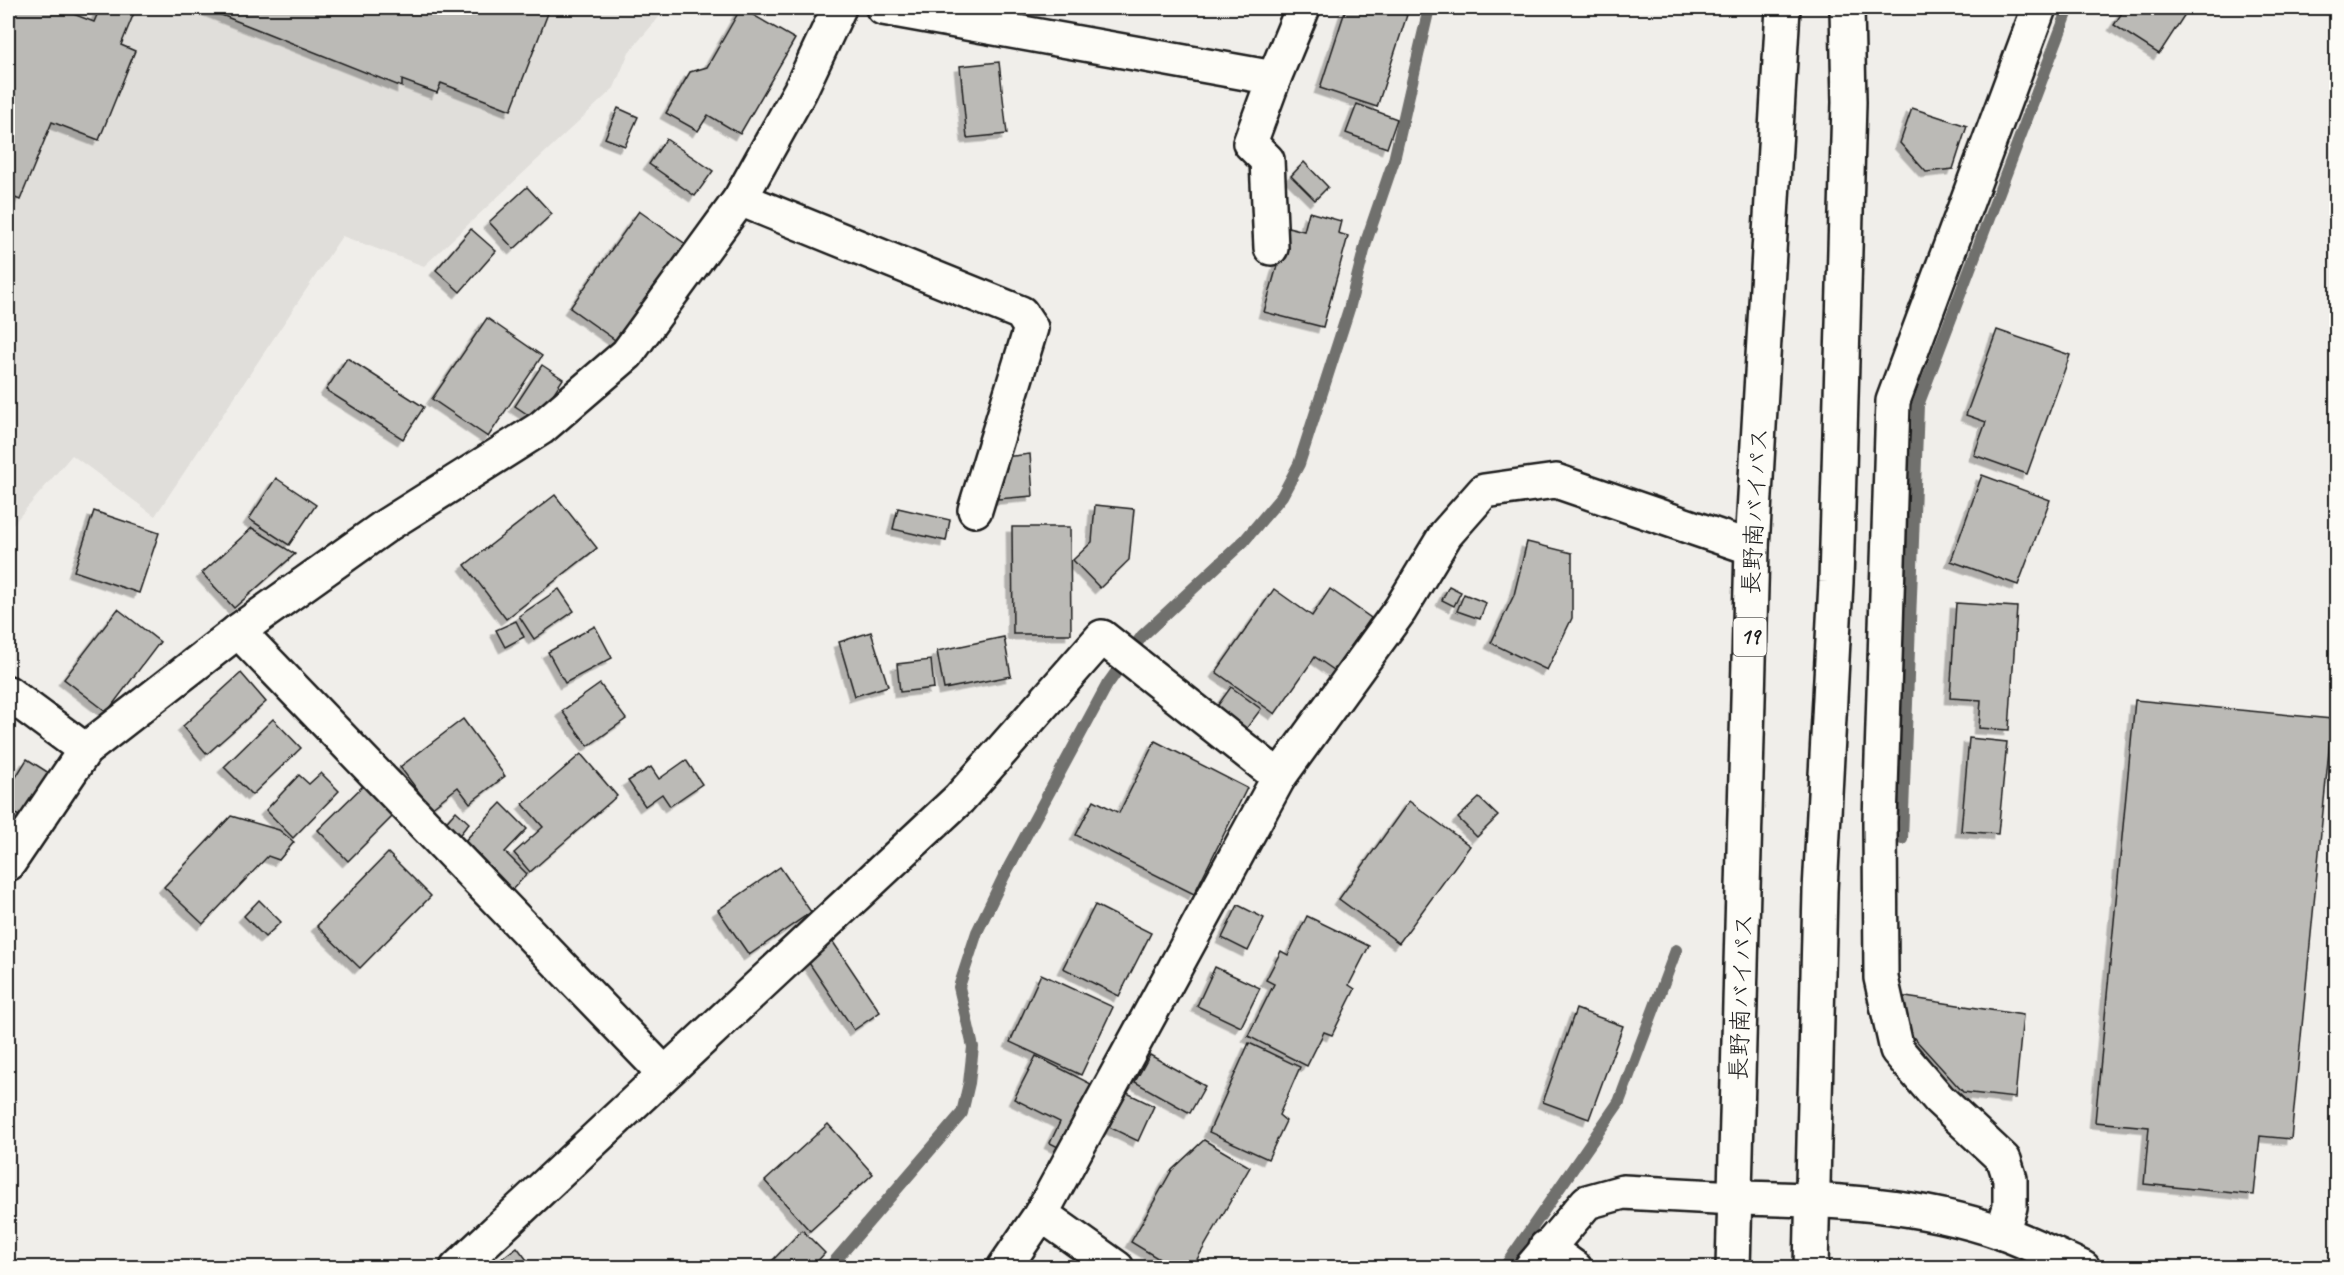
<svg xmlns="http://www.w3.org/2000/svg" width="2344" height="1275" viewBox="0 0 2344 1275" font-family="Caveat,'Klee One',sans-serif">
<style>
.built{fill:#e0deda}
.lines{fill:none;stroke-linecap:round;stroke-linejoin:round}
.stream{stroke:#706f6d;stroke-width:12}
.building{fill:#bbbab6;stroke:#1c1c1c;stroke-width:1.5;filter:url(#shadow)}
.minor-casing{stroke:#1c1c1c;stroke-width:38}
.tertiary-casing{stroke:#1c1c1c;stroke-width:38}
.trunk-casing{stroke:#1c1c1c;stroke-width:38}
.minor{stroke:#fdfcf7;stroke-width:33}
.tertiary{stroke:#fdfcf7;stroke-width:33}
.trunk{stroke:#fdfcf7;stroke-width:33}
.labels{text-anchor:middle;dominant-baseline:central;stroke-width:4.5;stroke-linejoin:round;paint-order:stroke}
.shield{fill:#fdfcf7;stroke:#605f5e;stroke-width:1.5}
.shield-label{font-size:22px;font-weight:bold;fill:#1c1c1c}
.street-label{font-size:24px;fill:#1c1c1c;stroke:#fdfcf7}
</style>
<defs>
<filter id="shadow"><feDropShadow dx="-5.5" dy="5.5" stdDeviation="0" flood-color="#0004"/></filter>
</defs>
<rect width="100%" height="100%" fill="#f0eeea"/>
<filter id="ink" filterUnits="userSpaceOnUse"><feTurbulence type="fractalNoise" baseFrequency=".0167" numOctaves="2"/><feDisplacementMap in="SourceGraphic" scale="12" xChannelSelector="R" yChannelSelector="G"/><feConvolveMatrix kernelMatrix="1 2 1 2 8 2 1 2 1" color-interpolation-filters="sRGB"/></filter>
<g filter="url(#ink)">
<path class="built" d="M8,8H667L629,52L614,88L424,266L342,236L155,516L72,455L8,530Z"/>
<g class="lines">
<g class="stream">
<path d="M1902,839L1918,405L2069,8"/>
<path d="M829,1268L962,1113L969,1083L973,1047L959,987L977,932L1004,876L1107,685L1142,636L1244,541L1282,496L1299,464L1349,309L1367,239L1394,160L1429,8"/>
<path d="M1504,1268L1619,1102L1676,950"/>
</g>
</g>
<g class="building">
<path d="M8,8H58L94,22L100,8H136L121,45L135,51L99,140L52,122L20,200L8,195Z"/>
<path d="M204,8H550L511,110L441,83L437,93L402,80V87Z"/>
<path d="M741,8L795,39L740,134L708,115L698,131L666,113L690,72L707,67Z"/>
<path d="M1346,8H1385L1407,15L1377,107L1320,88Z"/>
<path d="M2125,8H2189L2159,54L2114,25Z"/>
<path d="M999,62L1007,134L967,138L960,66Z"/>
<path d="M1357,104L1397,119L1387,148L1346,133Z"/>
<path d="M618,108L638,117L625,146L605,138Z"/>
<path d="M1912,108L1967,126L1953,169L1926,172L1900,143Z"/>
<path d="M666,139L713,171L695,196L649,164Z"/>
<path d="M1304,162L1328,187L1315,200L1291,176Z"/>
<path d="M527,187L552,214L514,249L489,222Z"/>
<path d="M639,211L687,245L618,342L570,308Z"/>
<path d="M1309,212L1341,221L1338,233L1348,236L1323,327L1264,312L1288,227L1304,231Z"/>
<path d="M471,229L496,251L460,292L436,270Z"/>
<path d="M487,318L542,356L488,437L432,399Z"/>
<path d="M1997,330L2070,355L2027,474L1974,455L1986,422L1966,415Z"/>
<path d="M347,358L424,407L403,439L326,390Z"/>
<path d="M542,365L563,379L536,420L515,406Z"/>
<path d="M1030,454L1033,496L998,499L995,458Z"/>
<path d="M1982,475L2050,500L2018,585L1951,561Z"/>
<path d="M276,478L316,505L289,545L249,519Z"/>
<path d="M555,495L597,548L506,619L465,565Z"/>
<path d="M1095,505L1134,509L1129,560L1100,588L1073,560L1092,542Z"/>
<path d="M898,508L950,520L946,541L893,529Z"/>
<path d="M94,511L159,533L139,593L74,571Z"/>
<path d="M1012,527H1070L1071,634H1013Z"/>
<path d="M252,528L295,554L234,608L202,573Z"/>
<path d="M1527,542L1572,553V618L1547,670L1491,643L1514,595Z"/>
<path d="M1449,586L1461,592L1454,606L1442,600Z"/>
<path d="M559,589L574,611L534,639L519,616Z"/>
<path d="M1274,589L1312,616L1330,589L1371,618L1334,670L1315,657L1275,714L1216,672Z"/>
<path d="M1464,594L1486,603L1480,619L1457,611Z"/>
<path d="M1956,603L2017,607L2009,730L1979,728L1981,700L1950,698Z"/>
<path d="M118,609L160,642L107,712L64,679Z"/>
<path d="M516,621L524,637L505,647L496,630Z"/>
<path d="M595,626L612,658L565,683L548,652Z"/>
<path d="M871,632L888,686L855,696L839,642Z"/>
<path d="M1004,637L1011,676L944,689L937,651Z"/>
<path d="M931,660L934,688L900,692L897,664Z"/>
<path d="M241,673L266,702L207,754L183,726Z"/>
<path d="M600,684L626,719L588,746L562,711Z"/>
<path d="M1231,687L1261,709L1243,733L1213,712Z"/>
<path d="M2135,700L2332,719L2291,1139L2260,1136L2254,1195L2144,1184L2149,1127L2095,1122Z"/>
<path d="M273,719L301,748L252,795L224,767Z"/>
<path d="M463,719L505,776L470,803L458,787L431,808L400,767Z"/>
<path d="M1969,738L2007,742L1998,834L1961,831Z"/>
<path d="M1155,741L1247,788L1194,894L1076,835L1094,800L1119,813Z"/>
<path d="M581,754L617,796L530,872L514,853L543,827L523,804Z"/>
<path d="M27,759L49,773L22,818L8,809V790Z"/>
<path d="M686,760L702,784L670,806L662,794L645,806L628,781L651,767L659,779Z"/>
<path d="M321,773L339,791L293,838L266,810L299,775L309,784Z"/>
<path d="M368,781L398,811L348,861L318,830Z"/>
<path d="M1479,798L1498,816L1477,837L1458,818Z"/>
<path d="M1409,801L1470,846L1399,943L1339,899Z"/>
<path d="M501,803L527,829L505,852L527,874L505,897L457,849Z"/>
<path d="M456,811L469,823L457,838L443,826Z"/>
<path d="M231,816L279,830L294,842L279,860L268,856L203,924L164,887Z"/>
<path d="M388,853L431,896L360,968L317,926Z"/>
<path d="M780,867L811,912L749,955L718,910Z"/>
<path d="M259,900L281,922L265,937L244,916Z"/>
<path d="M1095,905L1151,933L1119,996L1063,968Z"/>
<path d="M1238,905L1264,918L1248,951L1222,938Z"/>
<path d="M1307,916L1369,946L1349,985L1355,989L1332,1035L1324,1032L1307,1066L1248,1036L1274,984L1266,980L1281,951L1288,955Z"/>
<path d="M833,942L880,1012L854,1030L807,960Z"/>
<path d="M1215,967L1260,988L1241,1027L1197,1006Z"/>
<path d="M1041,974L1113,1007L1081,1075L1010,1042Z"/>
<path d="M1899,996L2023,1015L2015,1098L1963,1092L1904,1027Z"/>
<path d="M1576,1009L1623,1026L1589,1119L1543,1102Z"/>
<path d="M1249,1043L1300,1067L1279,1115L1286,1121L1268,1159L1209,1132Z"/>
<path d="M1150,1055L1205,1086L1190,1113L1135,1082Z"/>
<path d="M1036,1056L1093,1085L1060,1148L1050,1143L1060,1122L1014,1099Z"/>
<path d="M1125,1092L1154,1106L1138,1141L1109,1127Z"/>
<path d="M828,1124L873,1174L810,1231L765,1181Z"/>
<path d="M1204,1140L1250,1167L1192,1268H1174L1131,1242L1172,1170Z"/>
<path d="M802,1230L825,1253L811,1268H776L771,1262Z"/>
<path d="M517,1247L533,1268H494L493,1265Z"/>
</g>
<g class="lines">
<g class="minor-casing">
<g id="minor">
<path d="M883,8L1274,78L1250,143L1267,160L1271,248"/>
<path d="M1274,78L1303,8"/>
<path d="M740,199L1021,313L1031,328L975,510"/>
<path d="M238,631L664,1073"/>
<path d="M8,693L85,750"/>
<path d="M8,864L85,750L238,631L387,525L541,428L627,354L740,199L800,91L839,8"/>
<path d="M2002,1233L2010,1207V1179L2004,1160L1939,1099L1897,1050L1881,978L1880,822L1893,401L2039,8"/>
<path d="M1546,1247L1575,1268"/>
<path d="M457,1268L959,799L1102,637L1279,777"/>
<path d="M1004,1268L1041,1214"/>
<path d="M1117,1268L1041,1214L1279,777L1400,610L1446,534L1484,491L1556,481L1752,548"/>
<path d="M1531,1268L1587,1202L1623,1192L1735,1198"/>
</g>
</g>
<g class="tertiary-casing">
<path id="tertiary" d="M1735,1198C1825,1199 1918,1203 2003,1233C2030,1243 2057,1256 2083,1268"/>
</g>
<g class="trunk-casing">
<g id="trunk">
<path d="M1733,1268L1752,548L1783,8"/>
<path d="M1811,1268L1820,891L1836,582L1849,102L1847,8"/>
</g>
</g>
<use href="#minor" class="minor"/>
<use href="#tertiary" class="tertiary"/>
<use href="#trunk" class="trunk"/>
</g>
</g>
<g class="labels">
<rect class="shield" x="1733.5" y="618" width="33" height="38" rx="4.5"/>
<g class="shield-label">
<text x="1750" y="637">19</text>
</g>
<g class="street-label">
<text transform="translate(1755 511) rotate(-87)">長野南バイパス</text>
<text transform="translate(1741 997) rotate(-88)">長野南バイパス</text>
</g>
</g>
<rect width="2344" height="1275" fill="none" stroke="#fdfcf7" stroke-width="30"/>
<rect x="15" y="15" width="2314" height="1245" fill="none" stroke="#1c1c1c" stroke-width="2" filter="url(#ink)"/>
</svg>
